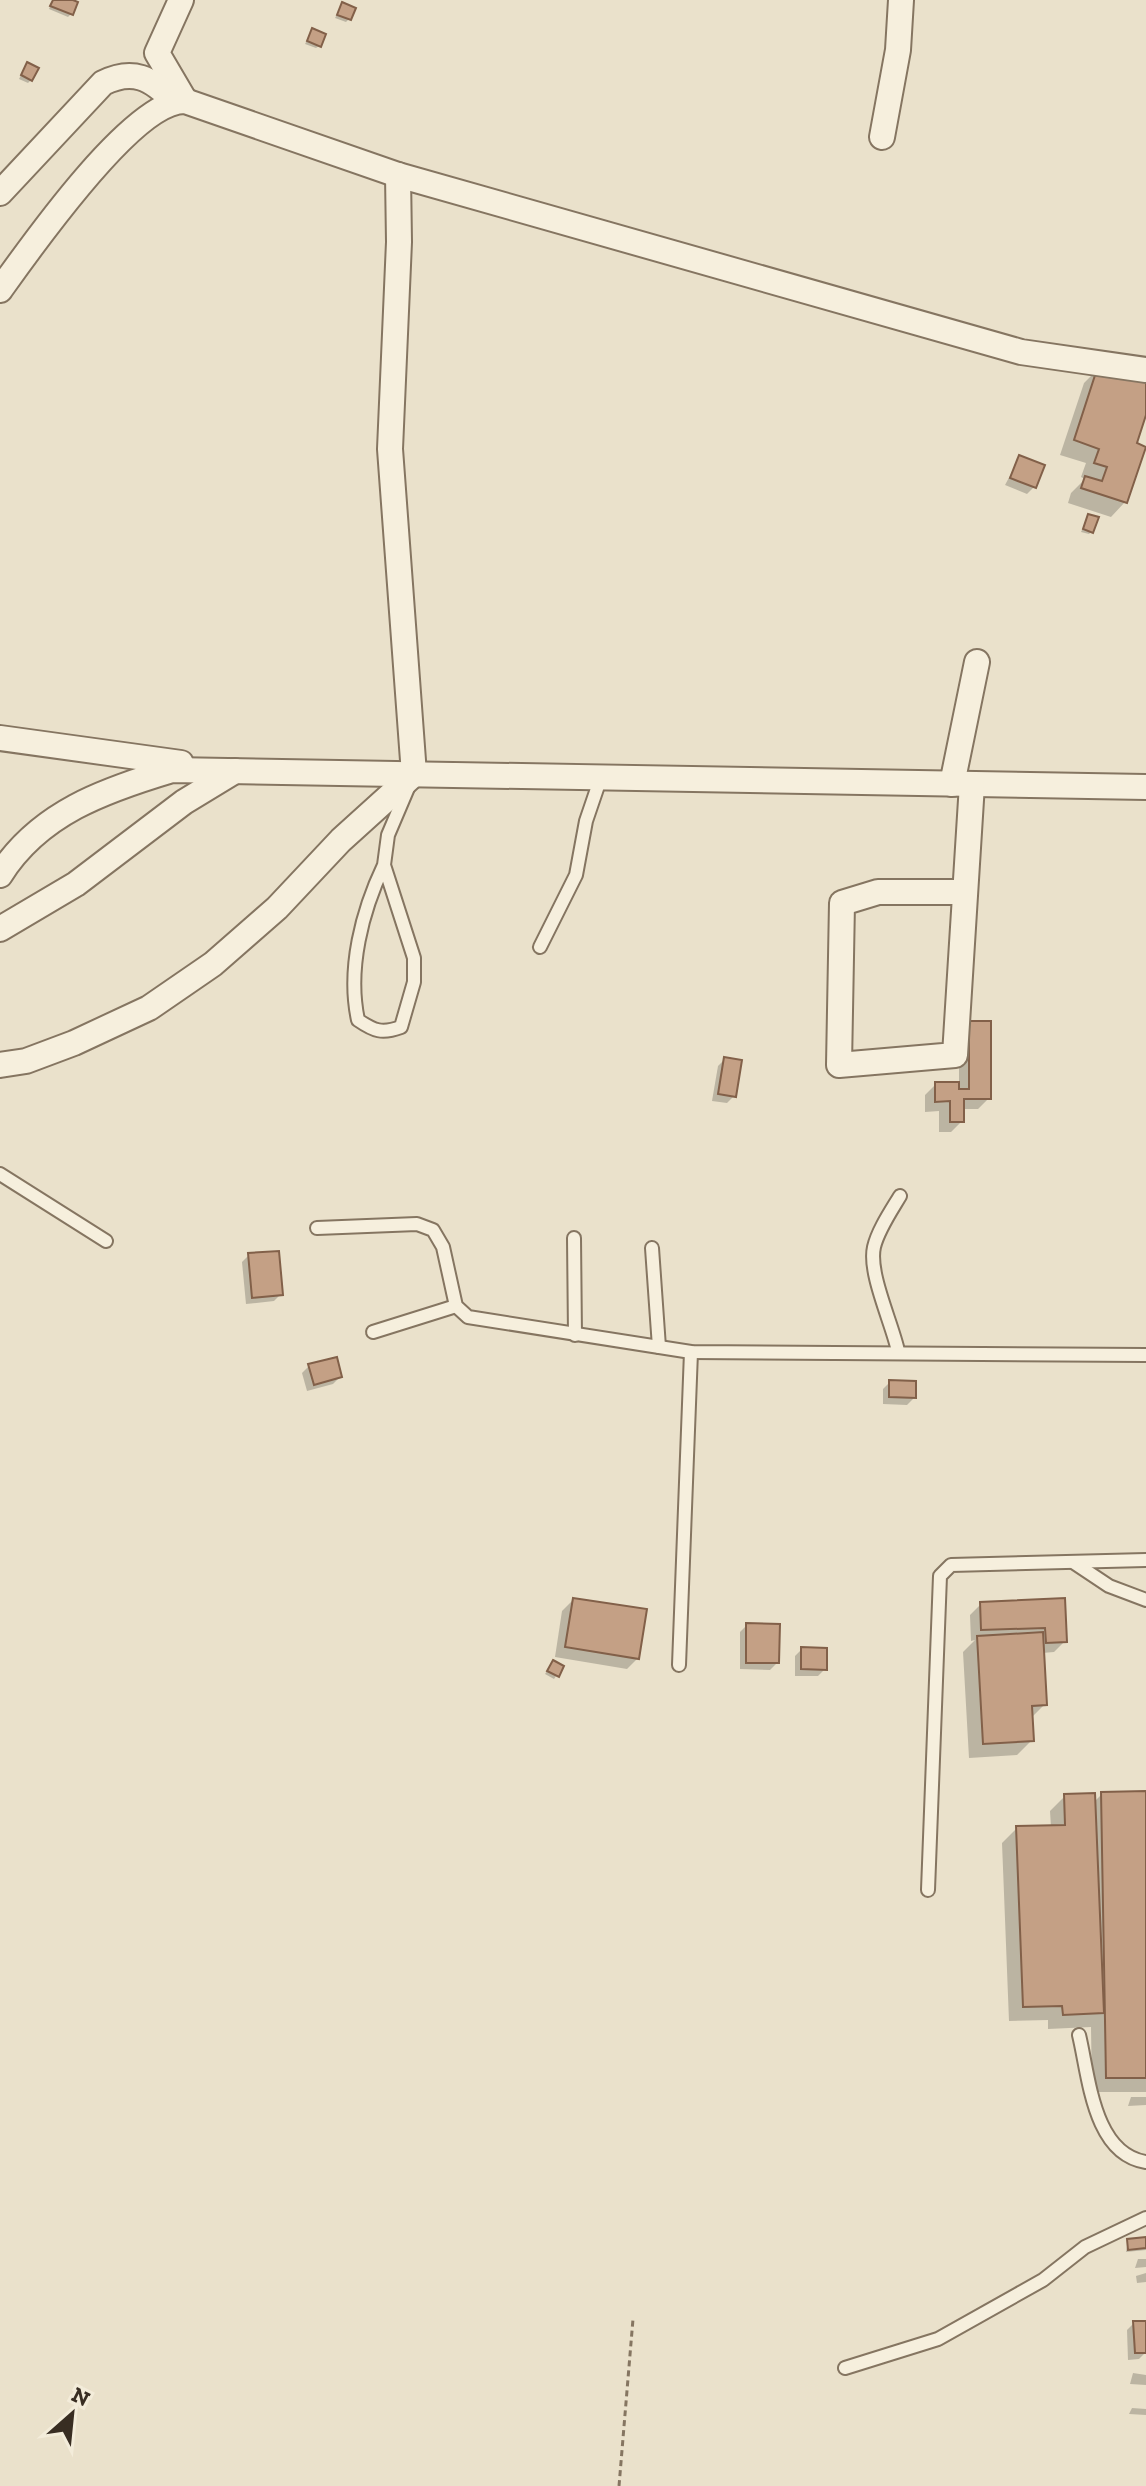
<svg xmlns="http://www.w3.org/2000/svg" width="1146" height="2486" viewBox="0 0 1146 2486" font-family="'Zilla Slab',serif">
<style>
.shadow{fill:#0003}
.building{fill:#c4a085;stroke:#826049;stroke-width:2}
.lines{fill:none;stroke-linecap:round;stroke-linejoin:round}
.service-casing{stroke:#857561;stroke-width:16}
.minor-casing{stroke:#857561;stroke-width:28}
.path{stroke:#857561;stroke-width:3;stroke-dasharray:6 4;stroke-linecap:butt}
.service{stroke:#f6efdd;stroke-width:12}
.minor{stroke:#f6efdd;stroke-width:24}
</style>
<rect width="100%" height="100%" fill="#eae1cb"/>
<g class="shadow">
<path d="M53,0H67L71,14L68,17L49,9Z"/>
<path d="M343,4L349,19L346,22L335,18Z"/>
<path d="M313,30L319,46L316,48L305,44Z"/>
<path d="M25,67L31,80L28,83L19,79Z"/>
<path d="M1099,368L1146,384V409L1134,444L1125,502L1111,517L1068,503L1071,493L1085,479L1081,477L1086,463L1060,455L1084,383Z"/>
<path d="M1020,457L1034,487L1027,494L1005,485Z"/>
<path d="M1089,516L1091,532L1089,534L1081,532Z"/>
<path d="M970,1023L989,1098L978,1109H962V1121L951,1132H939V1111L925,1112V1095L936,1084H959V1034Z"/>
<path d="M725,1059L734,1096L727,1103L712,1101L718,1066Z"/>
<path d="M249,1255L281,1294L274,1301L246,1304L242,1262Z"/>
<path d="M309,1366L340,1377L333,1384L307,1391L302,1373Z"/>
<path d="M890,1382L914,1398L907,1405L883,1404V1389Z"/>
<path d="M573,1600L638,1658L627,1669L555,1657L562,1611Z"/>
<path d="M1063,1600L1065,1641L1054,1652L1042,1653L1045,1704L1031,1718L1032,1740L1017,1755L969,1758L963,1652L975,1640L971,1641L970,1615L981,1604Z"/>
<path d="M747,1625L777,1663L770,1670L740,1669V1632Z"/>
<path d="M802,1649L825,1669L818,1676H795V1656Z"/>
<path d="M553,1662L562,1667L554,1679L545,1674Z"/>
<path d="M1146,1793V2092H1092L1091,2027L1048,2029V2020L1009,2021L1002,1843L1017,1828L1051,1827L1050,1811L1065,1796L1094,1802L1102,1794Z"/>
<path d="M1131,2097H1146V2105L1128,2106Z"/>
<path d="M1146,2239V2250L1126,2252L1128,2241Z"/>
<path d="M1138,2259H1146V2267L1135,2268Z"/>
<path d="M1146,2273V2282L1137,2283L1136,2276Z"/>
<path d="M1134,2323L1146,2352L1139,2359L1128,2360L1127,2330Z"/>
<path d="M1133,2373L1146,2375V2385L1130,2384Z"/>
<path d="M1132,2408L1146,2409V2415L1129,2414Z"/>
</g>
<g class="building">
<path d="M53,0H73L78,2L73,15L50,6Z"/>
<path d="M342,2L356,8L351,20L337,15Z"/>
<path d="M312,28L326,34L321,47L307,41Z"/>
<path d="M27,62L39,68L32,81L21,75Z"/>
<path d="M1098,366L1146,382V415L1137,443L1146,447L1127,503L1081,488L1085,476L1102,481L1107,467L1094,463L1099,449L1074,440Z"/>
<path d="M1019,455L1045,465L1036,488L1010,478Z"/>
<path d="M1088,514L1099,517L1093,533L1083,529Z"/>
<path d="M969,1021H991V1099H964V1122H950V1101L935,1102V1082H959V1089H969Z"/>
<path d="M724,1057L742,1060L736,1097L718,1094Z"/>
<path d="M279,1251L283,1295L252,1298L248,1253Z"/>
<path d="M337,1357L342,1377L314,1385L308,1364Z"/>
<path d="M889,1380L916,1381V1398L889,1397Z"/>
<path d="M573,1598L647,1609L639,1659L565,1647Z"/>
<path d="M1065,1598L1067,1642L1046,1643L1045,1628L981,1630L980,1602Z"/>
<path d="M746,1623L780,1624L779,1663H746Z"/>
<path d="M1043,1632L1047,1705L1032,1706L1034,1741L983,1744L977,1636Z"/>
<path d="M801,1647L827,1648V1670L801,1669Z"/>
<path d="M553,1660L564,1666L559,1677L547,1671Z"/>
<path d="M1146,1791V2078H1106L1101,1792Z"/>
<path d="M1095,1793L1104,2013L1063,2015L1062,2006L1023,2007L1016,1826L1065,1825L1064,1794Z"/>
<path d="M1146,2237V2248L1128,2250L1127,2239Z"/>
<path d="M1133,2321H1146V2353H1135Z"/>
</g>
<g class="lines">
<g class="service-casing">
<g id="service">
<path d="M384,865C362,911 347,969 358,1020C374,1031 382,1034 401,1027L414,982V958L384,865L388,835L408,788"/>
<path d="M540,947L576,875L586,821L601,777"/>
<path d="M0,1174L106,1241"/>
<path d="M317,1228L417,1224L433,1230L443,1247L456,1306L468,1317L691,1352L1146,1355"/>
<path d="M574,1238L575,1335"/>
<path d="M652,1248L659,1347"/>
<path d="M373,1332L456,1306"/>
<path d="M898,1351C892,1323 868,1273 874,1247C878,1230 891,1211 900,1196"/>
<path d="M1073,1562L1109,1586L1146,1600"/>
<path d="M679,1665L691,1352"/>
<path d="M928,1890L940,1576L951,1565L1146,1560"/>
<path d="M1079,2035C1089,2076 1093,2154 1146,2162"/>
<path d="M845,2368L938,2339L1043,2280L1085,2247L1146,2218"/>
</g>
</g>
<g class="minor-casing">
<g id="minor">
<path d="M181,0L157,53L184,99"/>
<path d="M882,137L898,50L901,0"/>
<path d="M0,193L103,83C133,68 151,78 174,101"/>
<path d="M0,290C30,248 133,101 185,101L398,175L1021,352L1146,370"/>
<path d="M0,738L181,763"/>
<path d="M952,784L977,662"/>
<path d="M0,875C39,813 105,790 172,770L1146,787"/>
<path d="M965,892H878L842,903L839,1065L955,1055L972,784"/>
<path d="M0,929L76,884L184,802L235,771"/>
<path d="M0,1065L26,1061L74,1043L149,1008L213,964L277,908L341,840L414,774L390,449L399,242L398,175"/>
</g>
</g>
<path class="path" d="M619,2486L633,2319"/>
<use href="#service" class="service"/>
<use href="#minor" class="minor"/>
</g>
<g transform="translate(72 2414) rotate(27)" stroke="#f3ecda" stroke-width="6" paint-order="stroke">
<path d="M0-6L14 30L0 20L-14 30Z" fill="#382d22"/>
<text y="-12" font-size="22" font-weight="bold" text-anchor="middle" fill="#382d22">N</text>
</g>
</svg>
